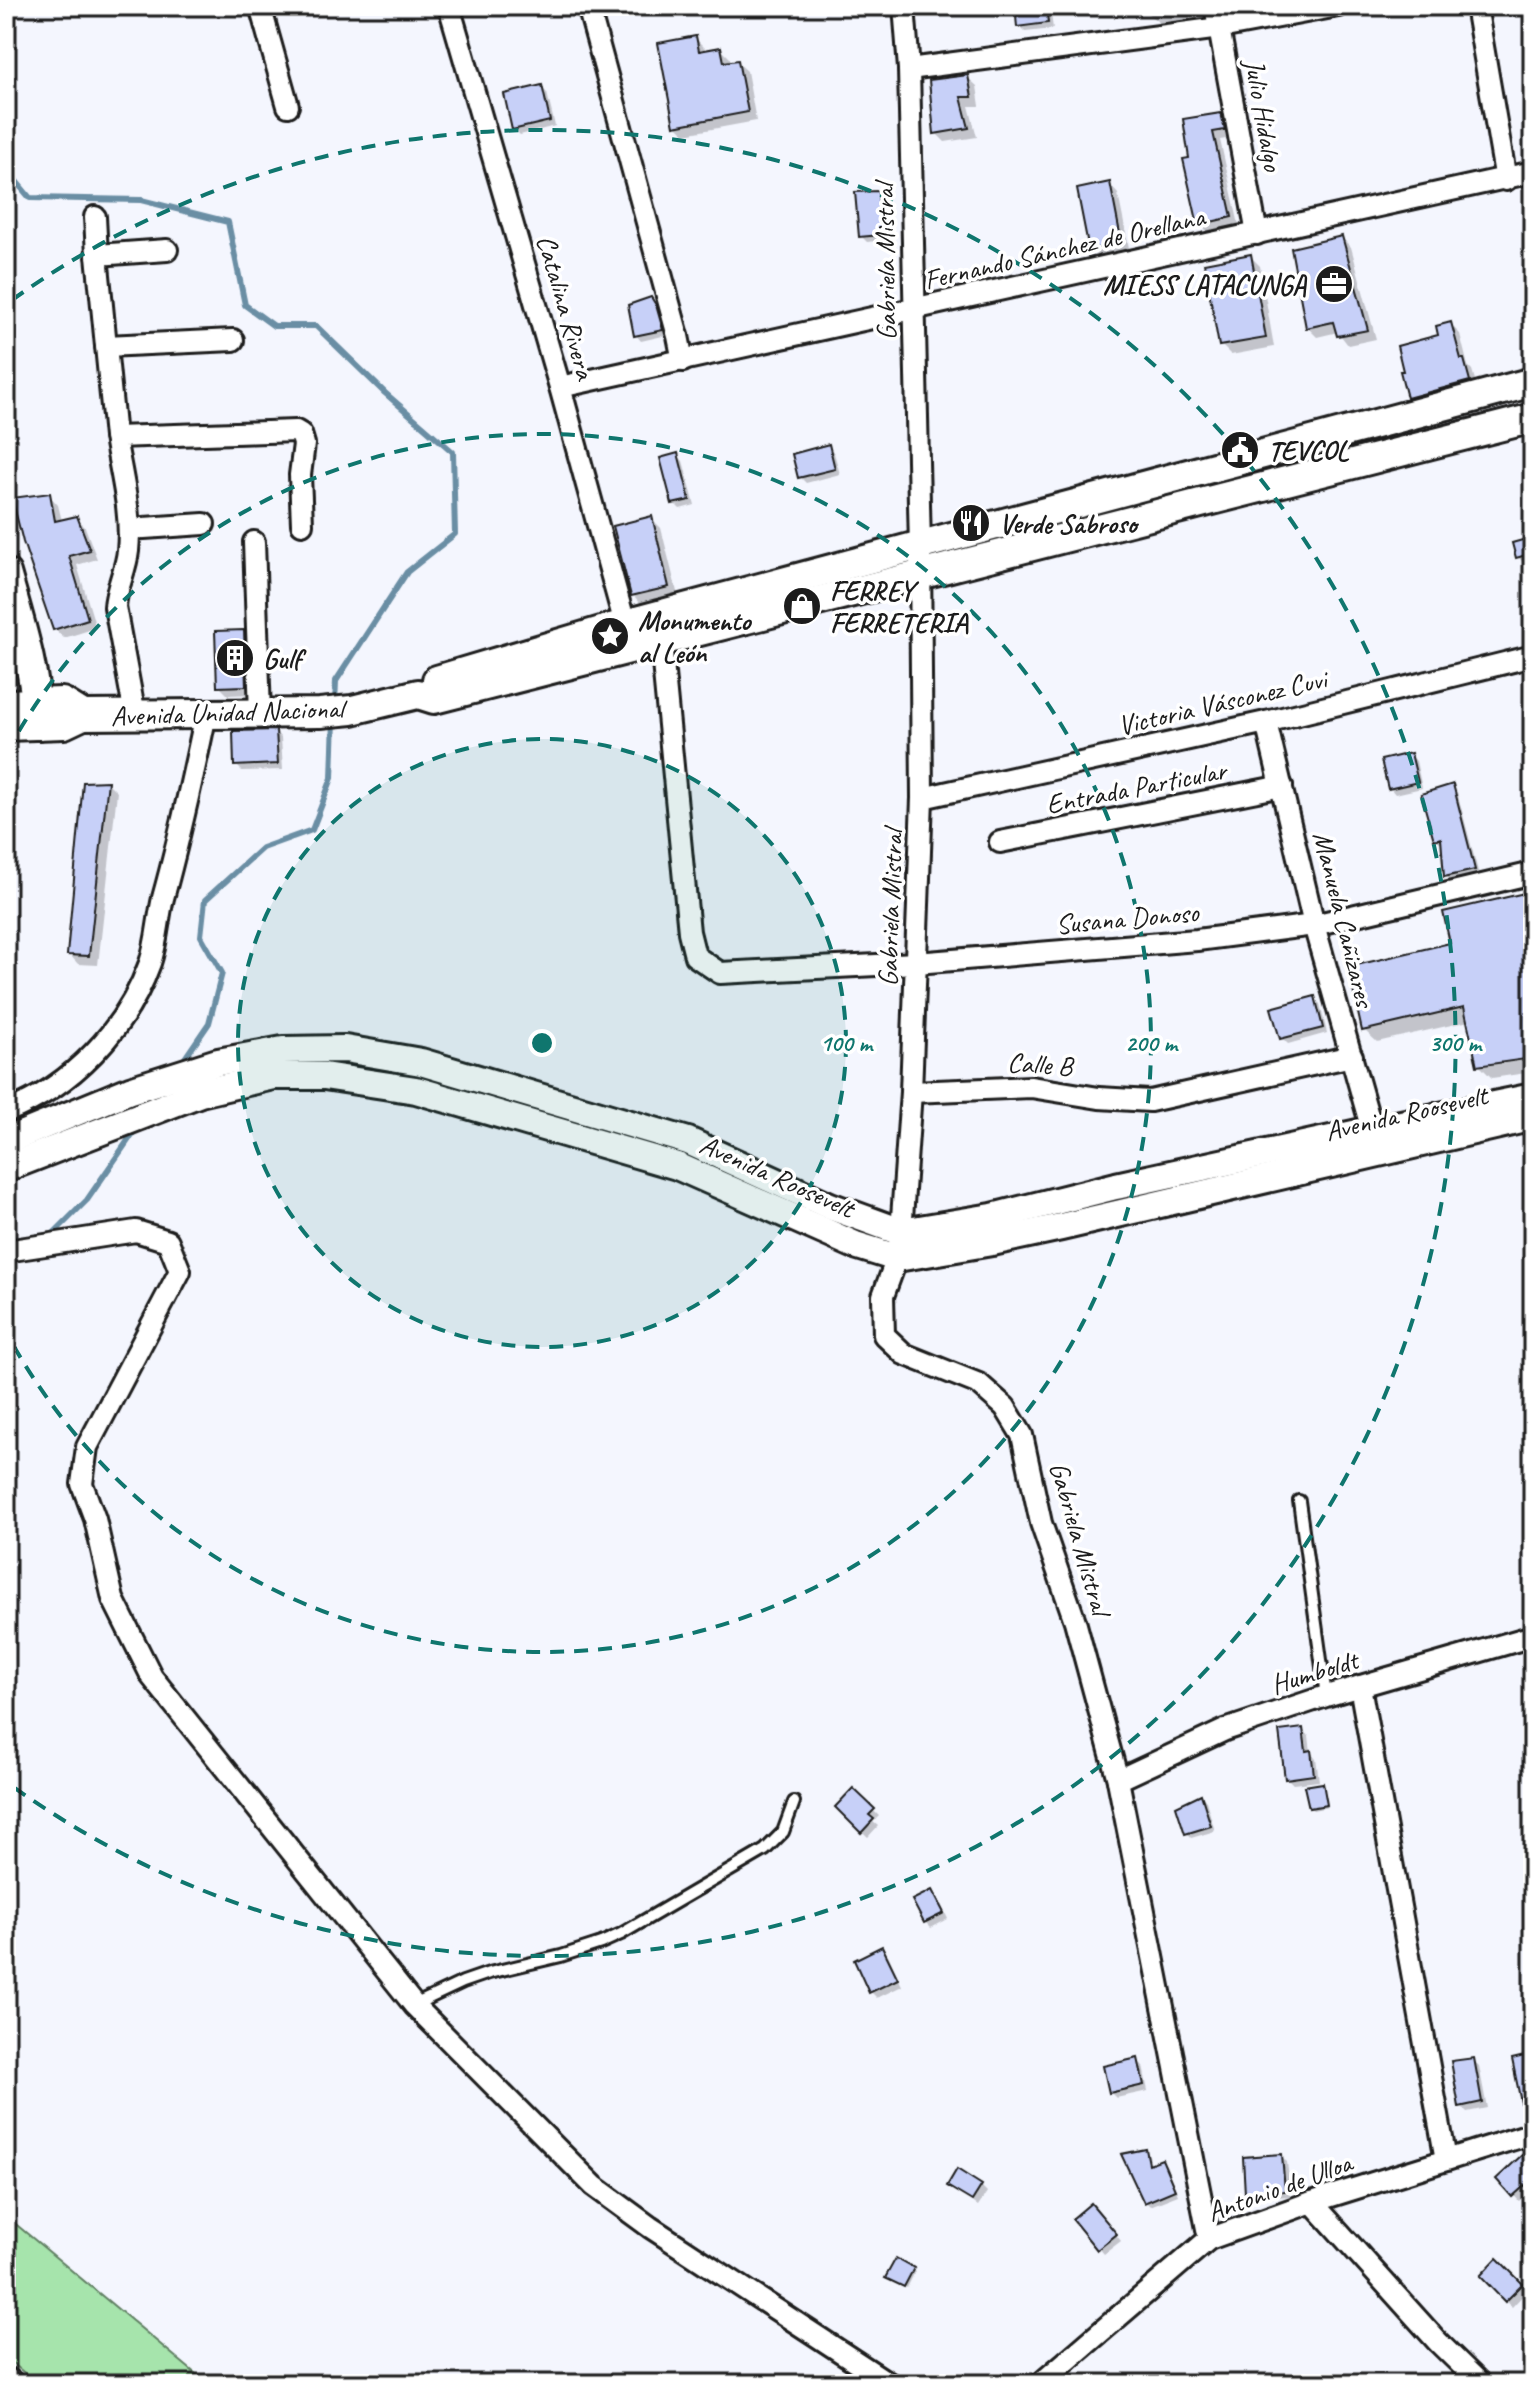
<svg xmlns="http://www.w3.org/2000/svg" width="1539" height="2390" viewBox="0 0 1539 2390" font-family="Caveat,sans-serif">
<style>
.green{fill:#a6e4ac;stroke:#618064;stroke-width:2}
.shadow{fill:#0003}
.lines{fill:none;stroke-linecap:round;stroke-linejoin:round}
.stream{stroke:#6a8ea4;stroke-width:6}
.building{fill:#c7d0f8;stroke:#1c1c1c;stroke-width:2}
.service-casing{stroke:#1c1c1c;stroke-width:16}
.minor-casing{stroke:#1c1c1c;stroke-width:26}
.tertiary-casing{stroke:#1c1c1c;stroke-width:32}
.secondary-casing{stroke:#1c1c1c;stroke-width:34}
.service{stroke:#fff;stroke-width:10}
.minor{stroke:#fff;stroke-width:20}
.tertiary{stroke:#fff;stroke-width:26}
.secondary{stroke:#fff;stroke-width:28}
.ring{fill:none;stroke:#0f766e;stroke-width:4;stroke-dasharray:14 10}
.labels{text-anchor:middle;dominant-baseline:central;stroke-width:7;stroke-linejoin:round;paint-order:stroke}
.street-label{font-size:28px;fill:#1c1c1c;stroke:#fff}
.poi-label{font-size:28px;font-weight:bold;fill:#1c1c1c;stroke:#fff;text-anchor:start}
.centre{fill:#0f766e;stroke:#fff;stroke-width:4}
.ring-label{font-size:24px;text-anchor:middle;font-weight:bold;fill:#0f766e;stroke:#fff;stroke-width:7;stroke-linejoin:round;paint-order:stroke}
</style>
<rect width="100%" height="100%" fill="#f4f6fe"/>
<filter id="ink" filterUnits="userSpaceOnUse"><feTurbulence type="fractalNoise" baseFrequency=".0125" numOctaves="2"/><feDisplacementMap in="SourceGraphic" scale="16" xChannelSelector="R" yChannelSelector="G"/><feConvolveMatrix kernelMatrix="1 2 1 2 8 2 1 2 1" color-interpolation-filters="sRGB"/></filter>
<g filter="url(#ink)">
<path class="green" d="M6,2216L208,2384H38L6,2358Z"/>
<g class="shadow">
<path d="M1017,6H1050L1053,29L1025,32L1019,26Z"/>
<path d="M1138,6H1199L1193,8L1195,18L1161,24Z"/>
<path d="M695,38L705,48V52L721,49L730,58L731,63L737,62L747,71L756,121L685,134L676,125Z"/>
<path d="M967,77L977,86L980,106H969L977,137L945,142L936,133Z"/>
<path d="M542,88L547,93L555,126L520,135L514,129Z"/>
<path d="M1221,115L1229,124L1232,138L1220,140L1239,225L1208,232L1199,224L1191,159Z"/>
<path d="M1109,184L1118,194L1130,253L1100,259L1091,249Z"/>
<path d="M877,193L883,199L886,240L867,242L861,236Z"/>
<path d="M1342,238L1351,247L1376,339L1348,345L1338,332L1317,337L1308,328Z"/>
<path d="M1250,256L1260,266L1274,347L1231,355L1221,345Z"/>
<path d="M650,300L661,313L667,335L641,341L636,335Z"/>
<path d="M1450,324L1460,334L1468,366L1472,370L1478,390L1418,406L1409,397L1440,337Z"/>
<path d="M829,447L834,453L840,474L806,483L800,477Z"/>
<path d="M677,455L683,461L695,505L680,509L674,503Z"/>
<path d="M49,495L58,505L62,521L76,518L85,527L97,559L77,565L96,628L64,638L54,629Z"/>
<path d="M652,519L661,528L678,596L642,605L633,595Z"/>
<path d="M1533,539V560L1524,563L1518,557Z"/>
<path d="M243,632L253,642L254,694L228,695L219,686Z"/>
<path d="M276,732L281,738L283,770L242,771L236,765Z"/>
<path d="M1410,755L1416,761L1422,788L1395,794L1390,788Z"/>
<path d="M108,783L117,792L98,965L78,964L69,954Z"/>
<path d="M1452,787L1457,792L1479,875L1451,881L1446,876L1443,844L1436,839Z"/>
<path d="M1533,893V1072L1492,1078L1479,1065L1469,1021L1377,1042L1364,1030L1452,945Z"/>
<path d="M1314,998L1320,1004L1327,1033L1288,1044L1282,1038Z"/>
<path d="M1303,1730L1309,1736L1311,1752L1316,1758L1319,1781L1293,1784L1287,1778Z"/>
<path d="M1322,1785L1328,1807L1313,1810L1310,1807Z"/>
<path d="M853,1791L879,1816L873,1822L878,1826L868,1837L837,1807Z"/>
<path d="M1201,1796L1206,1801L1215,1831L1191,1838L1187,1833Z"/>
<path d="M932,1892L938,1898L948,1919L931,1928L925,1922Z"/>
<path d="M882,1949L888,1955L902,1986L877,1998L871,1992Z"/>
<path d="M1137,2060L1143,2066L1148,2091L1116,2098L1110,2092Z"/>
<path d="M1473,2060L1479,2066L1487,2108L1467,2112L1461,2106Z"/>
<path d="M1145,2151L1149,2155L1151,2166L1162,2161L1166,2165L1178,2195L1150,2206L1146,2202L1124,2155Z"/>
<path d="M1281,2156L1287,2162L1290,2188L1250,2192V2196L1247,2193Z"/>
<path d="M1533,2169V2189L1519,2201L1499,2179Z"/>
<path d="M950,2186H981L987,2192L978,2206Z"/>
<path d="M1290,2192V2196L1253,2199L1250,2196Z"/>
<path d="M1097,2212L1121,2241L1104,2254L1099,2248Z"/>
<path d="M896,2261L915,2272L907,2288L890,2279Z"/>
<path d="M1497,2261L1527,2291L1512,2307L1483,2276Z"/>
</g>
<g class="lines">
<g class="stream">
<path d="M6,169L30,198L141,200L228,222L245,305L274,326H316L385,393L453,452L455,534L407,572L336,681L335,704"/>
<path d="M181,1064L209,1023L222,973L201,936L205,900L262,848L312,830L332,778L334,719"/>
<path d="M54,1233L87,1200L138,1126"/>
</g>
</g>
<g class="building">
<path d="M1015,6H1046L1048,23L1017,27Z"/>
<path d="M696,36L699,51L721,47L724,62L738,60L748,112L674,126L658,43Z"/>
<path d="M968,75L972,97H961L969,128L934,134L929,80Z"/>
<path d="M542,85L550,121L512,130L504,94Z"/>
<path d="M1221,113L1225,130L1213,132L1232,217L1198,225L1183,159L1189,158L1183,119Z"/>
<path d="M1110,182L1122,244L1089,250L1077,189Z"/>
<path d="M878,191L881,235L859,237L855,192Z"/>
<path d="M1342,236L1368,330L1337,336L1333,322L1306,328L1291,248Z"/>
<path d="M1251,254L1266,338L1219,346L1204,263Z"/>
<path d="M651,297L656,305L663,330L634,336L628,305Z"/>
<path d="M1451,322L1461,359H1464L1470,381L1407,398L1400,371H1403L1397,346L1438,335L1436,326Z"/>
<path d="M829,444L835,469L798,478L792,454Z"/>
<path d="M678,453L690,500L672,504L660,458Z"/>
<path d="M50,493L55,521L77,516L90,550L69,556L88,619L53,630L23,542L12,498Z"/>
<path d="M652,516L669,587L631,596L613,526Z"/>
<path d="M1533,537V553L1516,558L1512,543Z"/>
<path d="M244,630L246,686L217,687L215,631Z"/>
<path d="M276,730L278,764L234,766L233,731Z"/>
<path d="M1411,753L1418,782L1388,789L1381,760Z"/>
<path d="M108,781L89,956L67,955L83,782Z"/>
<path d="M1453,784L1475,870L1444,877L1441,838L1434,840L1421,794Z"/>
<path d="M1533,891V1058L1477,1066L1464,1007L1362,1031L1348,967L1450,943L1443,912Z"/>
<path d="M1315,996L1323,1028L1280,1039L1271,1008Z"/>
<path d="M1303,1728L1306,1751L1311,1750L1314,1775L1285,1779L1279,1731Z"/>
<path d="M1323,1783L1327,1805L1309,1808L1304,1786Z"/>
<path d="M853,1788L875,1809L869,1815L874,1819L861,1833L835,1807Z"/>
<path d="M1201,1794L1211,1826L1185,1834L1176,1806Z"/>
<path d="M932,1890L944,1913L924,1923L912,1900Z"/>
<path d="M882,1946L898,1979L869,1993L854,1960Z"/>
<path d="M1533,2054V2120L1525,2122L1512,2059Z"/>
<path d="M1138,2058L1144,2085L1109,2093L1103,2066Z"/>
<path d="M1474,2058L1482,2102L1459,2107L1451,2061Z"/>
<path d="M1146,2149L1149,2164L1162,2159L1175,2190L1144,2203L1121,2154Z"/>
<path d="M1282,2154L1285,2191L1245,2194L1243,2157Z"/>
<path d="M1522,2155L1533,2167V2178L1512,2197L1496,2179Z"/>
<path d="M957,2169L982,2185L972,2201L947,2186Z"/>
<path d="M1091,2203L1117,2234L1097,2250L1072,2219Z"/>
<path d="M896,2258L914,2268L904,2287L885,2278Z"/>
<path d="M1497,2258L1523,2284L1505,2302L1480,2276Z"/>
</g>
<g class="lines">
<g class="service-casing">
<g id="service">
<path d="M1299,1501L1326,1696"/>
<path d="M414,2005L463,1982L489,1973L561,1956L601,1943L621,1934L765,1850L783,1832L794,1802"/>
</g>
</g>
<g class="minor-casing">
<g id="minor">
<path d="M260,6L288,106"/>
<path d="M449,6L560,387L625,624"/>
<path d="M588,6L678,336L683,361"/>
<path d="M904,6L909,69L920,547L922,798L911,1092L901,1232L897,1258L883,1296L884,1335L904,1354L979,1384L1005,1407L1022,1435L1041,1523L1075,1621L1118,1780L1209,2239"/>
<path d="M1215,6L1257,234"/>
<path d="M1476,6L1506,180"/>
<path d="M909,69L1220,28L1338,6"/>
<path d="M95,217L97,255L115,437"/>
<path d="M97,255L167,250"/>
<path d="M106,346L233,340"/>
<path d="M560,387L1533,172"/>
<path d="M129,529L204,524"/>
<path d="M254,542L260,714"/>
<path d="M661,642L689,932L695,956L720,973L916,963L1197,940L1314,925L1533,873"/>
<path d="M135,715L115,607C116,588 126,570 128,551C132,513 121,474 115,437L296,431L301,434L304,444L300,475L302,524"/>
<path d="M1266,722L1314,925L1372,1130"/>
<path d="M922,798L1266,722L1533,656"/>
<path d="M1000,842L1282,786"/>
<path d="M911,1092L1031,1087L1099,1098L1150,1101L1352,1056"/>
<path d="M6,1112C72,1086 126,1030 150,963C157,943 158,919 163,898C180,837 193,776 206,714"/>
<path d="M6,1251L136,1231L168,1241L180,1271L87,1447L82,1484L95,1519L113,1599L152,1677L414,2005L594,2186L650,2227L890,2384"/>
<path d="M1360,1686L1446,2160"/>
<path d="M1118,1780L1225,1730L1326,1696L1533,1636"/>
<path d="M1312,2202L1438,2342L1481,2384"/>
<path d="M1040,2384L1209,2239L1312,2202L1533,2133"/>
</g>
</g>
<g class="tertiary-casing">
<g id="tertiary">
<path d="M6,1141L130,1090L218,1062L283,1050L345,1049L421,1062L688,1141L830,1206L901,1232L992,1217L1116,1186L1372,1130L1533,1097"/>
<path d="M6,1168L200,1093L273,1076H324L416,1090L677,1166L855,1245L897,1258L992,1242L1061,1227L1533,1117"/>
<path d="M6,2381L10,2384"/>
</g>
</g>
<g class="secondary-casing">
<g id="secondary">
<path d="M6,573C20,623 36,673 38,725"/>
<path d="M437,680L625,624L1533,382"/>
<path d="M6,704L62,702L83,715"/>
<path d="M6,726L64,724L83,715L320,713L352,710L418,694L434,699L1533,418"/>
</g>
</g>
<use href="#service" class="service"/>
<use href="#minor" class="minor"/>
<use href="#tertiary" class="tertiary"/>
<use href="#secondary" class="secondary"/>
</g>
</g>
<circle cx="542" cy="1043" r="304" fill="#0f766e" fill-opacity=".12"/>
<g class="ring">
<circle cx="542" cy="1043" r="304"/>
<path d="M7 752A609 609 0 1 1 7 1334"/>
<path d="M12 300A913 913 0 1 1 12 1786"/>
</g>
<defs>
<g id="office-disc" transform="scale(2)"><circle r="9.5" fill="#1c1c1c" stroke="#fff"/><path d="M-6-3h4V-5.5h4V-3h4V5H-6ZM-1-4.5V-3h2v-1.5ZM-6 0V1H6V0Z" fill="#fff"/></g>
<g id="civic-disc" transform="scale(2)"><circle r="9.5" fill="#1c1c1c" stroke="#fff"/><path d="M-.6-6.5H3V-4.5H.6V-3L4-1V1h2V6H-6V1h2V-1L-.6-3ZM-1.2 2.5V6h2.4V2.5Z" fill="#fff"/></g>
<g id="restaurant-disc" transform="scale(2)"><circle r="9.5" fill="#1c1c1c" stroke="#fff"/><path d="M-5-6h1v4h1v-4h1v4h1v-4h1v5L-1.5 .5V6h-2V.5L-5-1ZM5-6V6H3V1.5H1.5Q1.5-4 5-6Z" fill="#fff"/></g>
<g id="shop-disc" transform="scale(2)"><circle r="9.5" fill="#1c1c1c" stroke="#fff"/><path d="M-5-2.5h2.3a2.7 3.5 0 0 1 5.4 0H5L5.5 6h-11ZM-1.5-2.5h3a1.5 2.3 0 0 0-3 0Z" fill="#fff"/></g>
<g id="sight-disc" transform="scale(2)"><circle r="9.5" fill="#1c1c1c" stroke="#fff"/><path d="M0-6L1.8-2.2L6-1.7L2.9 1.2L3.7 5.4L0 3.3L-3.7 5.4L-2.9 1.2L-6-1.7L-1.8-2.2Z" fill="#fff"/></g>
<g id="building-disc" transform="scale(2)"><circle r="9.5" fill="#1c1c1c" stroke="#fff"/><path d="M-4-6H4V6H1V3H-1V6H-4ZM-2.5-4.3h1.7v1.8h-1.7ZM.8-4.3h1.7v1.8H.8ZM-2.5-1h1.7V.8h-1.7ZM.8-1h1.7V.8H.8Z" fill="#fff"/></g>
</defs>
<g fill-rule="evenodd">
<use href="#office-disc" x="1334" y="284"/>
<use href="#civic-disc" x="1240" y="450"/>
<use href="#restaurant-disc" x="971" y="523"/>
<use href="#shop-disc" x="802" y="606"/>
<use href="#sight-disc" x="610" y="636"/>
<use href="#building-disc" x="235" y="658"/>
</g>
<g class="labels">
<g class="street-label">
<text transform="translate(1264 115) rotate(80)">Julio Hidalgo</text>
<text transform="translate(1064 248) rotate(-13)">Fernando Sánchez de Orellana</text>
<text transform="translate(885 262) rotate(-91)">Gabriela Mistral</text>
<text transform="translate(566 307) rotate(74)">Catalina Rivera</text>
<text transform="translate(1222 702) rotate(-13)">Victoria Vásconez Cuvi</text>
<text transform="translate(227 712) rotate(-2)">Avenida Unidad Nacional</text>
<text transform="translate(1136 787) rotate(-11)">Entrada Particular</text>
<text transform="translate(890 908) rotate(-88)">Gabriela Mistral</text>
<text transform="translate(1127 918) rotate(-5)">Susana Donoso</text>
<text transform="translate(1344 919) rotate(76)">Manuela Cañizares</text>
<text transform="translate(1040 1064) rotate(4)">Calle B</text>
<text transform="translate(1406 1113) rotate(-13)">Avenida Roosevelt</text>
<text transform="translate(777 1176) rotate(24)">Avenida Roosevelt</text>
<text transform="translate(1080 1538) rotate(74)">Gabriela Mistral</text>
<text transform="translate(1314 1672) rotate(-17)">Humboldt</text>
<text transform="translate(1279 2187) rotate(-20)">Antonio de Ulloa</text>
</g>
<g class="poi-label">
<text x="1306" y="284" text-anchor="end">MIESS LATACUNGA</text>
<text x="1268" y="450">TEVCOL</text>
<text x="999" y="523">Verde Sabroso</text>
<text x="830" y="590">FERREY<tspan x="830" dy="32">FERRETERIA</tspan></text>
<text x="638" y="620">Monumento<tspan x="638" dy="32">al León</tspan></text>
<text x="263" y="658">Gulf</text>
</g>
</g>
<circle cx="542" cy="1043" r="12" class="centre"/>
<g class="ring-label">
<text x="846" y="1051">100 m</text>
<text x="1151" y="1051">200 m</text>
<text x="1455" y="1051">300 m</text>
</g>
<rect width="1539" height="2390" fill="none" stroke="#fff" stroke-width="32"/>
<rect x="16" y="16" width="1507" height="2358" fill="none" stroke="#1c1c1c" stroke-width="3" filter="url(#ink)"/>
</svg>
